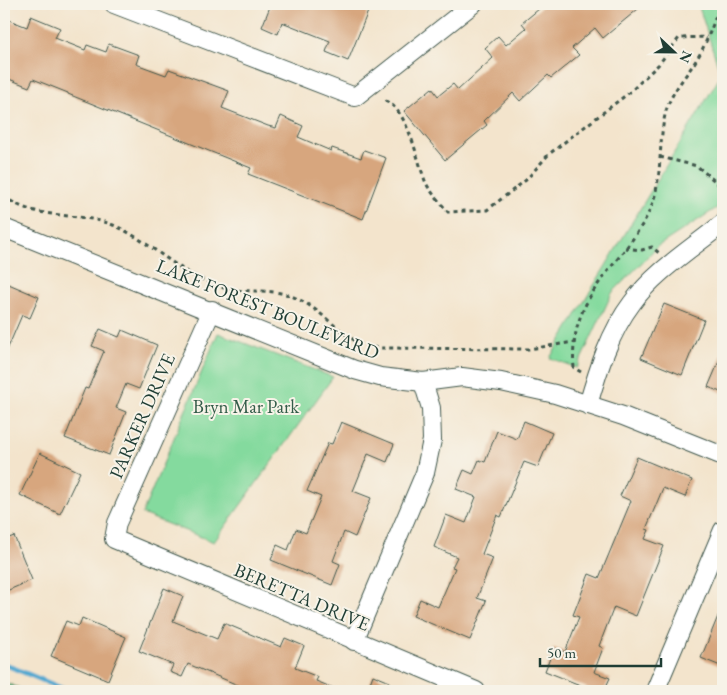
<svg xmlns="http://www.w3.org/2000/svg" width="727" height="695" viewBox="0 0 727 695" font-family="'EB Garamond',serif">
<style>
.green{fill:#84da9e;stroke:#528c69}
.forest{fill:#6bba85;stroke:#457c5c}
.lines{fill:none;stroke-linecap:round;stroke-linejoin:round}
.stream{stroke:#54a9d0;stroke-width:5}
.building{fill:#d7a67e}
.street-casing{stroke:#3f564b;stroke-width:20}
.path{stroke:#3f564b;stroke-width:3;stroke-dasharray:4 4;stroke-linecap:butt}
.street{stroke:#fff;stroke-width:18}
.labels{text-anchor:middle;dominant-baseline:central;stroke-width:4;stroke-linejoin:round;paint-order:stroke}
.street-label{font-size:19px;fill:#1f3d34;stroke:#f7f3e8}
.park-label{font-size:19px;fill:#335c49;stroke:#f7f3e8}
</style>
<rect width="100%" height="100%" fill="#f7f3e8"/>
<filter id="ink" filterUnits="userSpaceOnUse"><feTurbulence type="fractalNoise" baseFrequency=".02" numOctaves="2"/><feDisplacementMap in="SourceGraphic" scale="10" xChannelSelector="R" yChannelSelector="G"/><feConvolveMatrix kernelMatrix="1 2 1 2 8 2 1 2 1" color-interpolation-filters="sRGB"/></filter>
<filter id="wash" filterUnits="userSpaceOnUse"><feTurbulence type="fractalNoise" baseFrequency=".0096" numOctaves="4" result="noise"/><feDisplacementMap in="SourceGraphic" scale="20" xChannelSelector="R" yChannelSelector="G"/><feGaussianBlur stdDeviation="1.12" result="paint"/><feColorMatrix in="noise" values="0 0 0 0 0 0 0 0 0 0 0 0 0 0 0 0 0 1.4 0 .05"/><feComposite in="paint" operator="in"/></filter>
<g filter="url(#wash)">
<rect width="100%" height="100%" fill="#f3e4cc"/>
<g class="green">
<path d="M698,4H723V204L658,246L612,293L577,368L550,358L721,75Z"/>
<path d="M218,333L333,377L214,542L142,514Z"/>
</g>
<path class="forest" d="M4,682L27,691H4Z"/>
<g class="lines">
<path class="stream" d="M4,664L68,691"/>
</g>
<g id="blocks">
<g class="building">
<path d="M271,4H371L348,61L326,52L330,41L282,22L278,34L262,27Z"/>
<path d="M545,4H644L603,38L595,28L572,48L579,55L551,78L548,75L520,101L513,93L484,121L487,125L445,160L404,111L432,88L438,96L453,84L458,90L493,58L485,48L498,36L506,45L526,28L522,23Z"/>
<path d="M31,16L60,28L55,38L85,50L87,45L106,52L109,44L139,55L136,64L166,75L169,69L229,91L222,108L268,126L276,128L281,116L303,126L298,137L331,151L332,148L361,158L364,150L386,158L363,219L248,174L251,168L68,94V93L33,79L29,87L4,77V18L27,27Z"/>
<path d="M4,282L39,297L30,318L22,315L4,357Z"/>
<path d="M664,304L704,320L682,375L641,358Z"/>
<path d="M100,329L119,337L122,330L157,345L139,389L126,384L116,408L126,412L109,455L65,438L85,388L88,389L104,351L92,346Z"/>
<path d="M723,352V393L708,387Z"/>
<path d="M524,421L552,433L538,467L524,462L501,517L497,515L482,554L493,558L477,598L486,601L470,640L413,616L420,599L438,607L455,568L452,567L457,557L434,547L446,515L466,523L476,497L456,489L464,470L473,474L479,460L485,462L497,431L517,439Z"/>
<path d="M341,422L394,444L387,462L368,454L353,491L371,498L355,537L344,532L333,561L340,564L332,585L271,560L277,545L288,550L296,529L306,533L321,497L307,491L328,443L332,444Z"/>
<path d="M40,453L80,472L60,514L20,495Z"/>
<path d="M637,457L692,480L685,497L663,488L646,529L649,530L645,539L664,546L636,616L614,607L599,646L603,648L594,672L610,678L604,691H595L545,671L554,648L565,652L579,617L573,615L589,574L599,578L631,501L620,496Z"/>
<path d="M14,536L32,580L4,592V540Z"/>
<path d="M164,588L183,596L173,621L217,639L224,623L281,647L285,638L304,646L295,668L318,677L316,681L341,691H252L188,664L182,677L170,672L173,665L139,651Z"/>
<path d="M723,604V667L701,658Z"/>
<path d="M82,618L126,637L108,680L51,656L66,621L79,626Z"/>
<path d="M373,675L390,682L387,691H367Z"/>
</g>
</g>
</g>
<g filter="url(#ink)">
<use href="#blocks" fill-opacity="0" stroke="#3f564b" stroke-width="1"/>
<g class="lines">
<g class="street-casing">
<g id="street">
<path d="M114,4L355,97L473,4"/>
<path d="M4,228L355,370L380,377L423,382L462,377L501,382L555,394L623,416L723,456"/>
<path d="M212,310L117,523L114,539L476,691"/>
<path d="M588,405C598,370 610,332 632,303C655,271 693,248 723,223"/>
<path d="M354,641L425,473L432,440L431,408L423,382"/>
<path d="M655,691L723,530"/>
</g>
</g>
<g class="path">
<path d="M385,101C409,110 417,162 426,183C431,193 441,203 448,212L487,210L526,180L549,154L630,92L659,64L679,38L707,37"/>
<path d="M660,157L697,166L723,188"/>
<path d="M4,196C33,221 78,211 113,225C149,240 174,270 211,283C218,286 228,290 236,290C257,292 277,289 296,298C322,310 337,332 361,344C366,347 374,347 380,348L529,349L574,342"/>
<path d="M625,248L642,250L652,247L659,253"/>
<path d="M581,372L574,368C568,293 621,269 649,212C664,180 657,145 666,111C673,87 691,72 702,50C709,36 715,19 720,4"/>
</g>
<use href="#street" class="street"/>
</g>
</g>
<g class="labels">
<g class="street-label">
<text transform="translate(268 309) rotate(22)">LAKE FOREST BOULEVARD</text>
<text transform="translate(142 416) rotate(-66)">PARKER DRIVE</text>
<text transform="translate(302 597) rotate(23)">BERETTA DRIVE</text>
</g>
<g class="park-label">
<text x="246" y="406">Bryn Mar Park</text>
</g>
</g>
<rect width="727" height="695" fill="none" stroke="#f7f3e8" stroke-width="20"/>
<g transform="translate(674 52) rotate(112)" stroke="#f7f3e8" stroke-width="4" paint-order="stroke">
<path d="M0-4L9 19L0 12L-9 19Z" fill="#1f3d34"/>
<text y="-8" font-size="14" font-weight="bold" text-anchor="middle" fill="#1f3d34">N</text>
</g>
<path d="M540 658v8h121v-8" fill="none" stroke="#1f3d34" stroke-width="2.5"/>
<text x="547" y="658" font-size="15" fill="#1f3d34" stroke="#f7f3e8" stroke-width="4" paint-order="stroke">50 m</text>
</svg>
